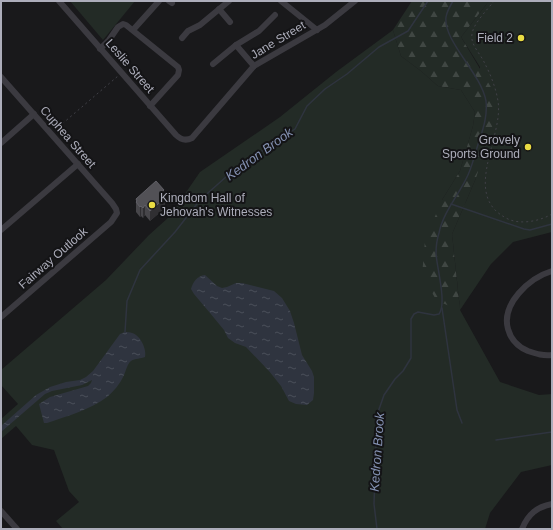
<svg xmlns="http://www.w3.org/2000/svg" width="553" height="530" viewBox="0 0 553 530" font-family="Arial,sans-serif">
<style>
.green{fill:#232b26}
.forest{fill:url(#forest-firs)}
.water{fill:url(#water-ripples)}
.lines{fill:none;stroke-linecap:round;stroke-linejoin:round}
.stream{stroke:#2f343f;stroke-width:1.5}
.path{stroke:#404047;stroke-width:1;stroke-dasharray:2 3;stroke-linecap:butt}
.minor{stroke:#3b3a40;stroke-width:6}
.wall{fill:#47464a}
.shaded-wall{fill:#302f32}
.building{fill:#525156;stroke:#605f66}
.poi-dot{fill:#e9dc43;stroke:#141416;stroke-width:1.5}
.labels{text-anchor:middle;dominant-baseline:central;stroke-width:4;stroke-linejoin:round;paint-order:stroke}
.poi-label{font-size:12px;fill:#acadba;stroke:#141416;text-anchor:end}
.street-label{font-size:12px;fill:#acadba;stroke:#141416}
.water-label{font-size:13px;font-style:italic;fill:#8592b3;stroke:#141416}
</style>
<defs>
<pattern id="forest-firs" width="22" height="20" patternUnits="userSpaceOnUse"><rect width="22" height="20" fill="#232b26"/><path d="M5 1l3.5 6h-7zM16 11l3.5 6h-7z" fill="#404743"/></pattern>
<pattern id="water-ripples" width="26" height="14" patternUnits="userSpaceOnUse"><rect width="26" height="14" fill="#2f343f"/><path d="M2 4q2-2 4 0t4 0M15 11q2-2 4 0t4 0" fill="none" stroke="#4a4f59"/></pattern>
</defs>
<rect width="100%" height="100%" fill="#19191b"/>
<g class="green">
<path d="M70,1H135L103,40Z"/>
<path d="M489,1H552V232L513,242L491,264L460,310L500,382L539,395L552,394V465L521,472L490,513L485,529H63L56,521L79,502L69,491L54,450L32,445L16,426L1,439V419L18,404L1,385V370L106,280L149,235L169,217L200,172L280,117L336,72L393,30L401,56L421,71L438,86L461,90L475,112L473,126L460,171L442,200L460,309L452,234L476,178L480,67L461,37Z"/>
</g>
<path class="forest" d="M412,1H489L461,37L492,89L495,118L476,178L452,234L460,310L437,301L422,276L425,240L442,200L460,171L473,126L475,112L461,90L438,86L421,71L401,56L393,30Z"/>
<g class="water">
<path d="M205,275L217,286L222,288L227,287L236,283H242L274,291L282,298L290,311L294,323L302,355L312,371L314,377V393L313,400L307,405L296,404L289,401L281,386L269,371L246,347L235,343L228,338L224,330L210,313L194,294L191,289C193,282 197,276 205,275Z"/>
<path d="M125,332C127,332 130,332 132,333C140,335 147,349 145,357C141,359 135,358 131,361C127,364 126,371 124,375C120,384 114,391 107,397C90,410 67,416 47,423H44L39,404L50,397L88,386L91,383L92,380L82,385L52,391L45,394L1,432V426L36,395L50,387L66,382L80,380L86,377L93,371L120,334Z"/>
</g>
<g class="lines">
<g class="stream">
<path d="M451,204L524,229L530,230L552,224"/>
<path d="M442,308L457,410L462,423"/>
<path d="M125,332L127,301L140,270L175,232L200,200L235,169L295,129L307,106L325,89L347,74L379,47L408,31L428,1"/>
<path d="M496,440L552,432"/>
<path d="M377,529L374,504L377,415L384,395L395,379L403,371L411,358V319L414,314L418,312L434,315L439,314C447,304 437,268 436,254C436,248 437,239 439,233C443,213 457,197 466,179C471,170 473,161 476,151C481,134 488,119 486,101C481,73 443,41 446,17C447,11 450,6 453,1"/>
</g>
<g class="path">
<path d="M494,1C488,9 473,24 472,34C470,45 481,54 485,64C491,75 496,89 498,101C504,138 460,196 508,219C521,225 540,221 552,214"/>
<path d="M55,130L118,76"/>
</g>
<g class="minor">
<path d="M59,1L176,135C181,140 186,141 192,138L254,66L325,25L355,1"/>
<path d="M169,1L172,3"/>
<path d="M281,1L317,30"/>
<path d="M219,9L230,22"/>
<path d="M133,30L159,1"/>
<path d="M182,38L188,31L200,25L229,1"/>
<path d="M236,45L254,66"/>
<path d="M100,49L109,40L118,27L123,24L126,25L178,67L179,70L178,75L150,106"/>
<path d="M213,64L236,45L259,31L275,15"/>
<path d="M1,77L112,203L116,209L117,213L111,222L1,317"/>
<path d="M1,143L34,114"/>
<path d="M1,230L78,164"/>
<path d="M552,271C529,278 501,304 508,329C511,340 518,347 528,351C537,354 543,356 552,355"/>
<path d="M1,511L17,529"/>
<path d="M522,529C528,514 537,507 552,504"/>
</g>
</g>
<path class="wall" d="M164,197L165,208L150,221L145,215L143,218L141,216L140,217L136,212V199Z"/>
<g class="shaded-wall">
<path d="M164,190L165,208L150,221V211L161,193Z"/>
<path d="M145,205V215L143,218V208Z"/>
<path d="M141,206V216L140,217V207Z"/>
</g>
<path class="building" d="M156,181L164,190L161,193L165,198L150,211L145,205L143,208L141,206L140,207L136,202L137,201L136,199Z"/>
<g class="poi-dot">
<circle cx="521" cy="38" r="4"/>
<circle cx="528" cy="147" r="4"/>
<circle cx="152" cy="205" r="4"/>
</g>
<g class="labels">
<g class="poi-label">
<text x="513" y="38">Field 2</text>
<text x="520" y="140">Grovely<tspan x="520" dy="14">Sports Ground</tspan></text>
<text x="160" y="198" text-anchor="start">Kingdom Hall of<tspan x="160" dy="14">Jehovah's Witnesses</tspan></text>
</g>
<g class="street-label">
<text transform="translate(278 40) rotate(-31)">Jane Street</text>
<text transform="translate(130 66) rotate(49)">Leslie Street</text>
<text transform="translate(68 137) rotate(49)">Cuphea Street</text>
<text transform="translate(53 258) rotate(-41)">Fairway Outlook</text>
</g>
<g class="water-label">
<text transform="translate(259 154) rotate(-36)">Kedron Brook</text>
<text transform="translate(377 452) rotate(-86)">Kedron Brook</text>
</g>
</g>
<rect width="553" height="530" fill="none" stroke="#acadba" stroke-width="4"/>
</svg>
